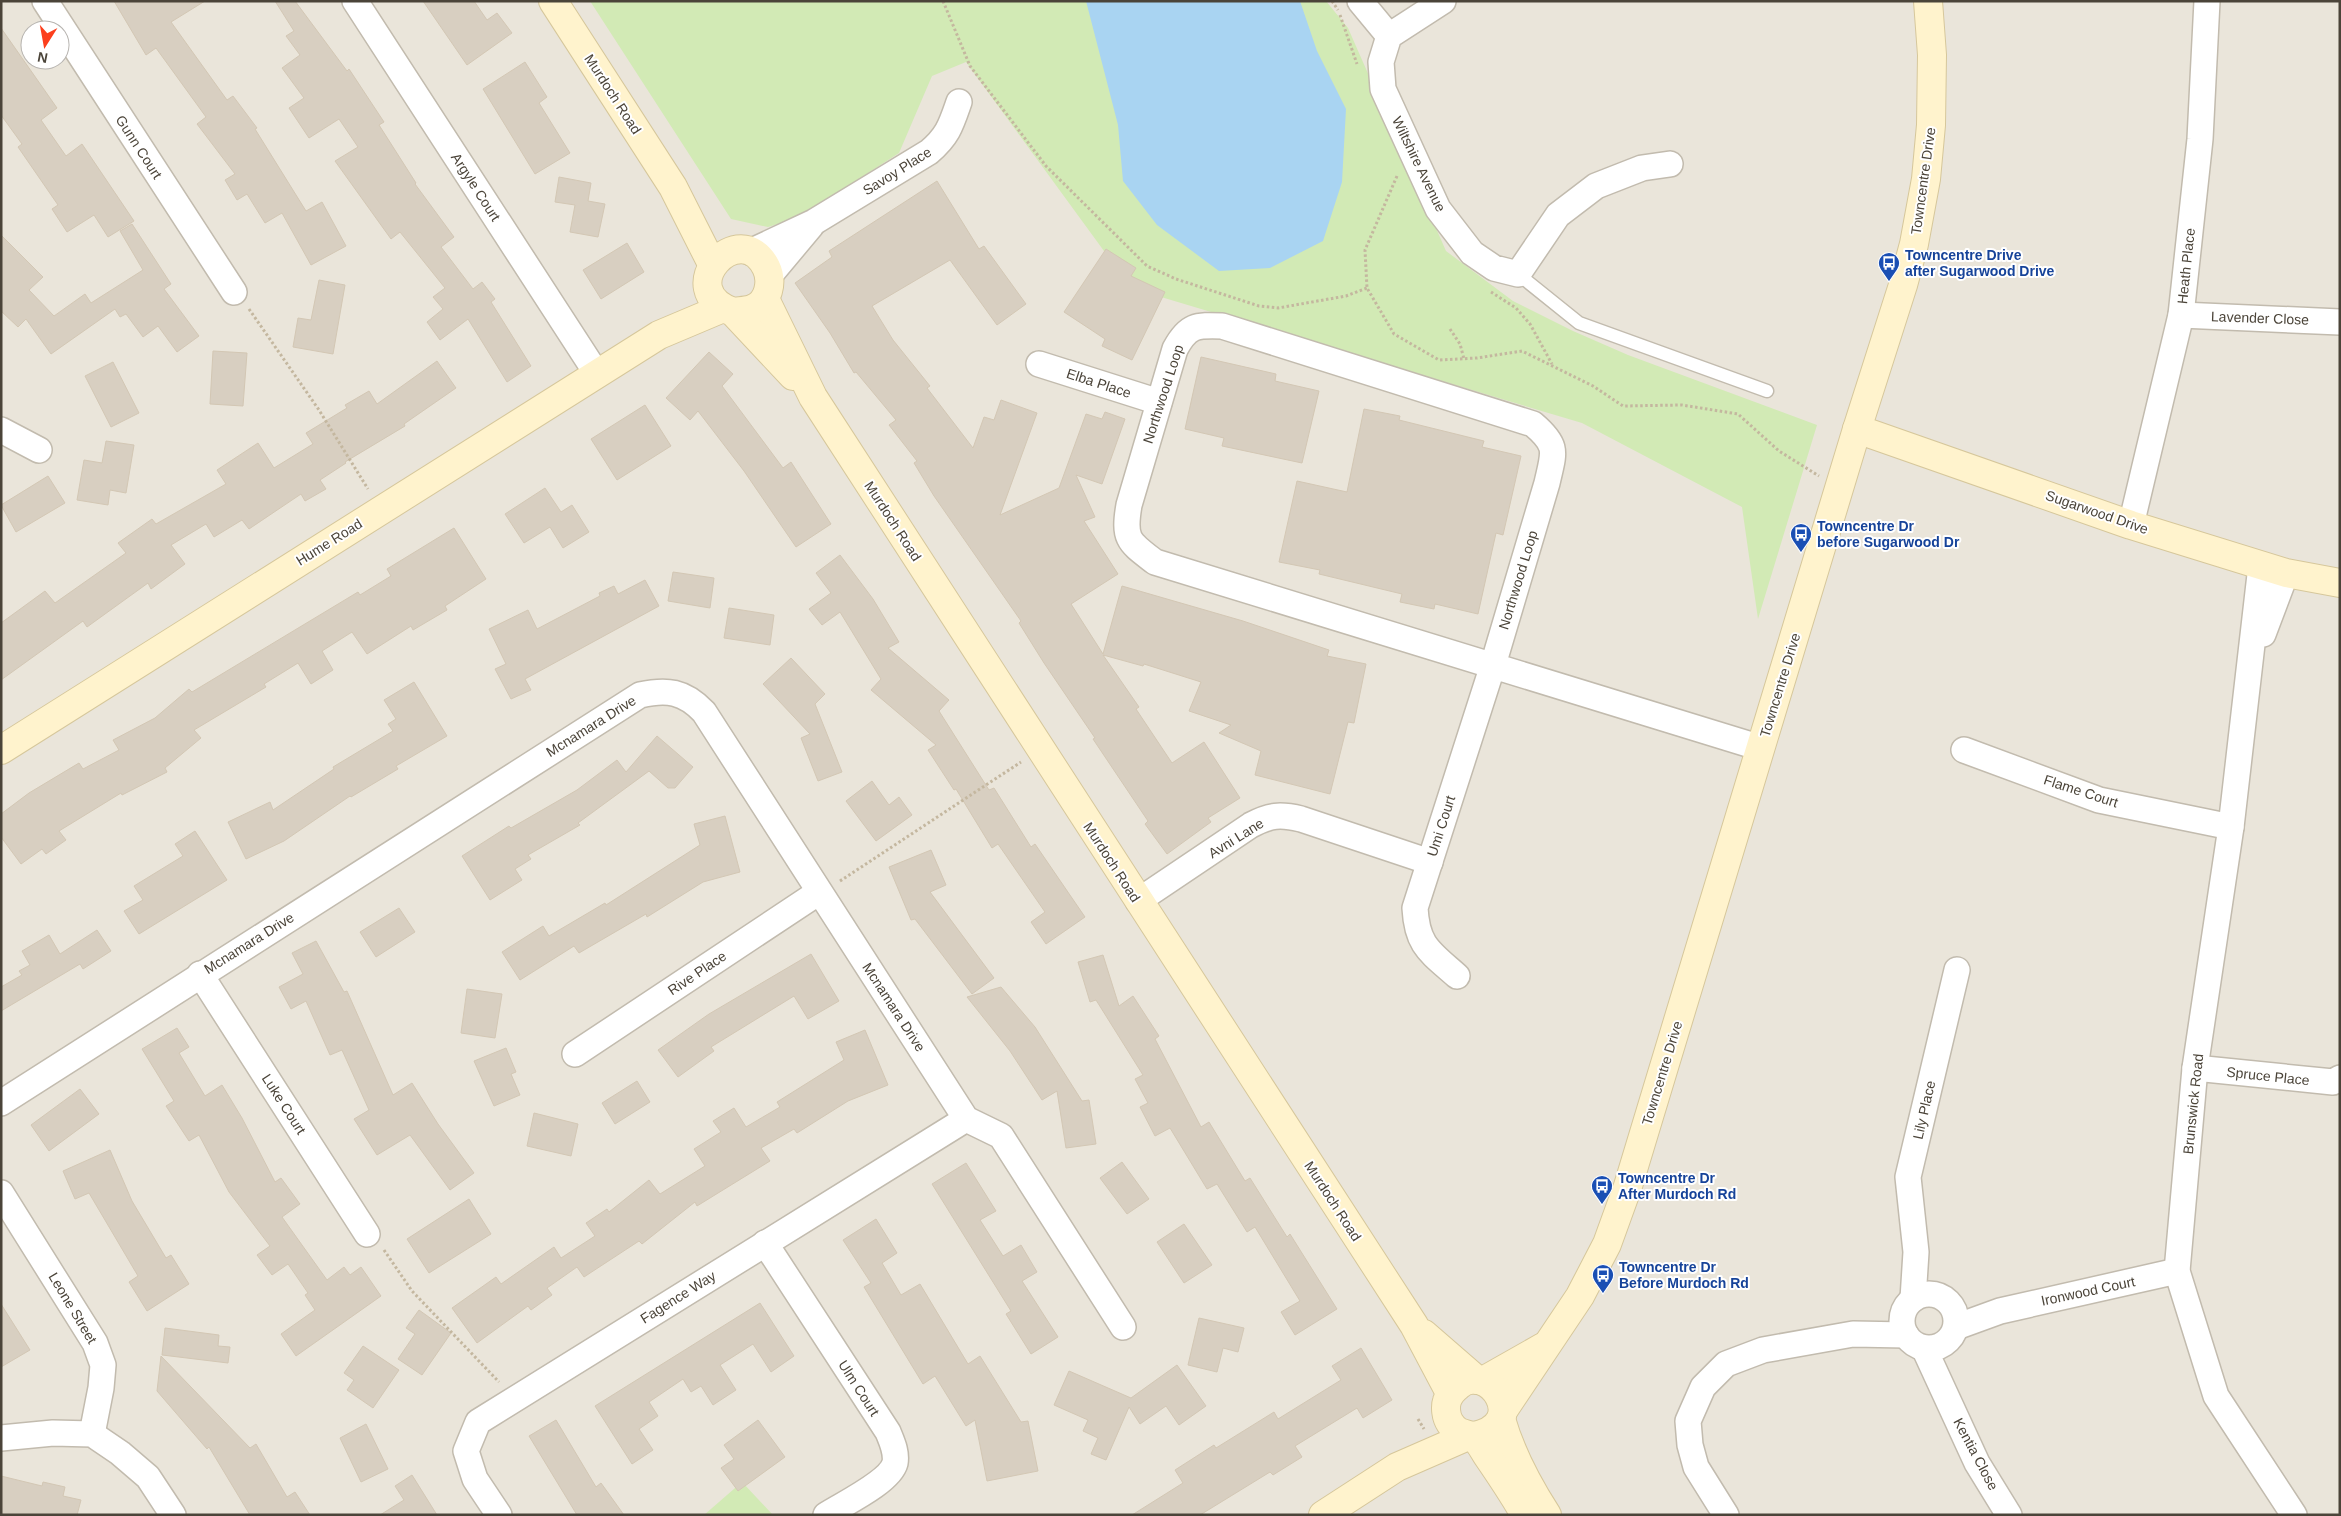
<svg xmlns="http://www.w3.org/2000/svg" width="2341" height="1516" viewBox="0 0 2341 1516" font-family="Arial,sans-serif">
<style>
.residential{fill:#eae5da;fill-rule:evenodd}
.green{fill:#d2eab5}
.water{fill:#a9d4f2}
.building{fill:#d8cfc1;stroke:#d3c7b4}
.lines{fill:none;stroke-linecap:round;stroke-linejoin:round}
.lane-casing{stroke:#c2bbae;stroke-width:15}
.street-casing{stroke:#c2bbae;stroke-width:28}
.secondary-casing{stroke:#d6c79b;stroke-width:30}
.path{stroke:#c4b79f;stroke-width:3;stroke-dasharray:2.5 2.5;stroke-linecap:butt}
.lane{stroke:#fff;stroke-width:12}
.street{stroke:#fff;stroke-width:25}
.secondary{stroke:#fff3cd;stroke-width:28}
.labels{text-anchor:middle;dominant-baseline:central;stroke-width:4;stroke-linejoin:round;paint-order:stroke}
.street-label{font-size:14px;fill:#4b4439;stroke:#fff}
.transit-label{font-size:14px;font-weight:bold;fill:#164399;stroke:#fff;text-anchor:start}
</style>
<rect width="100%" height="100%" fill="#f6f3ec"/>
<path class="residential" d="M1,1H2340V1515H1ZM30,30H60V60H30Z"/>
<g class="green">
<path d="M590,1H1326L1348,28L1446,251L1513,301L1573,331L1628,355L1817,425L1758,619L1742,507L1582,423L1131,288L966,62L932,76L899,153L800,217L768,227L731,219Z"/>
<path d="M742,1482L773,1515H704Z"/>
</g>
<path class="water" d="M1086,1H1300L1317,51L1346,109L1342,182L1323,241L1270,268L1219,271L1157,225L1123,181L1118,125Z"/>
<g class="building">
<path d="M114,1H205L171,22L227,100L233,96L257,128L255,129L306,211L322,202L346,246L311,265L282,213L265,223L247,194L237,200L225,180L235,174L197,124L206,117L156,48L146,55Z"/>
<path d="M275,1H295L347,71L349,69L384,122L379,125L416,183L415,184L454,237L441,247L473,289L482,282L495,299L491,302L531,366L507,382L468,319L440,340L427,322L443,309L433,297L445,288L400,232L391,239L335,161L358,147L339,119L309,138L289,108L304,98L282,68L300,55L286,36L294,31Z"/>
<path d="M423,1H474L487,20L497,13L512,33L467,65Z"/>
<path d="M1,28L57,108L41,120L66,156L82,144L134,221L108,237L94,215L67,232L52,209L58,205L18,147L22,144L1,115Z"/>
<path d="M525,62L547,97L539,103L570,153L535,174L483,89Z"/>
<path d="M559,177L591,183L588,201L605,204L598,237L570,232L575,205L555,202Z"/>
<path d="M937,181L979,249L984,246L1026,304L997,325L950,260L872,306L893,340L930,386L927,388L973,448L984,417L994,420L1001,400L1037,413L1000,515L1059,488L1086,414L1102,419L1105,412L1125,419L1102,484L1076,475L1095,517L1084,521L1118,574L1071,604L1103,654L1122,586L1243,621L1329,650L1327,656L1366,664L1354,723L1348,722L1330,794L1255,775L1261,751L1219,733L1231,725L1189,711L1201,682L1144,664L1143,666L1103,655L1139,707L1136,709L1172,763L1204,742L1240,798L1208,818L1211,822L1167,854L1145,824L1148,821L1093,739L1095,738L1044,663L1019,623L1021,621L934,496L914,463L917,461L889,425L896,420L856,372L854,373L830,333L795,283L832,257L829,251Z"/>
<path d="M132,224L171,284L164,289L199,336L177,352L158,326L143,337L126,314L120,317L115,309L51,354L26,319L18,327L1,311V235L43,277L29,290L54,316L85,294L91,303L143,270L120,231Z"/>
<path d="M627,243L644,272L601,299L583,270Z"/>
<path d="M1106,249L1136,268L1131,276L1165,292L1132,360L1102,346L1105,339L1064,312Z"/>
<path d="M319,280L345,285L333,354L293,347L298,318L311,320Z"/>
<path d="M213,351L247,353L243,406L210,404Z"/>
<path d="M709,352L733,374L722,386L783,468L791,462L831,524L796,547L744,471L698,411L690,420L666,398Z"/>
<path d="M1201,357L1276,374L1275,381L1319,391L1302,463L1222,446L1224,438L1185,429Z"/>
<path d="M437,361L456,388L404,424L405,426L345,462L346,463L320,480L326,489L305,501L301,494L249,529L242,520L214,537L206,524L171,545L185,564L151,589L148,583L87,627L83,621L1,680V623L45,591L55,603L126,553L118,543L152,519L156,524L226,484L217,470L258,443L274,468L313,444L306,433L347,408L345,405L369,391L377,404Z"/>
<path d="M113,362L139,413L111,427L85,376Z"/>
<path d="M645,405L671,446L617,480L591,439Z"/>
<path d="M1364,409L1400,416L1399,420L1484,441L1482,447L1521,456L1503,535L1496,533L1478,614L1435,604L1434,609L1400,602L1402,594L1319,574L1320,570L1279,562L1297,481L1347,492Z"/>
<path d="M106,441L134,445L126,493L110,490L108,505L77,500L84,460L102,463Z"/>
<path d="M48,476L65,503L16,532L1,505Z"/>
<path d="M545,488L561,512L572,505L589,532L563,548L550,527L524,543L505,514Z"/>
<path d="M454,528L486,579L445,606L447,610L413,630L411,626L367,654L352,632L322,651L333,670L311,684L298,663L264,684L266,687L194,730L201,738L165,768L167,772L122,795L121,793L59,831L66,840L46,854L42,849L21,864L1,837V814L29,793L79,763L83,769L119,750L113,740L155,718L189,689L192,692L358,592L360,595L391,576L387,569Z"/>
<path d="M840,555L873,599L899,642L888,648L949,700L939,711L989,790L994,788L1031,847L1035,844L1085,917L1046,944L1031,922L1045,912L998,844L992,848L956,789L954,790L928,750L936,745L871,690L881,679L840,612L822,625L809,609L831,593L816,573Z"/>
<path d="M673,572L714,578L710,608L668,601Z"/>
<path d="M645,580L659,606L525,679L531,690L511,699L495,669L506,664L489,629L528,610L537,629L600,596L599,593L614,586L618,594Z"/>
<path d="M729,608L774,615L770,645L724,638Z"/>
<path d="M791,658L825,694L815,704L842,772L818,781L801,738L810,734L763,684Z"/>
<path d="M414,682L447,736L396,766L398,769L351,797L350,796L284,841L246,859L228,822L270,802L273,810L334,769L333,767L393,731L388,724L396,719L384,700Z"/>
<path d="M657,736L693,767L675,788H668L649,771L578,823L580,825L528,855L531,859L515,869L522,880L490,900L462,856L509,826L511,828L577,790L617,760L626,772Z"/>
<path d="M872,781L889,805L899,797L912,815L876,841L846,801Z"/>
<path d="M725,816L740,872L703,882L647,917L646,914L579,953L574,946L520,980L502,952L543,926L549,936L605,903L606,905L700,845L694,824Z"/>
<path d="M195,831L227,880L139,934L124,911L143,900L134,886L183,856L175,844Z"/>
<path d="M931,850L946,885L930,892L994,978L972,994L915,919L911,920L889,867Z"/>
<path d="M399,908L415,932L376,957L360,932Z"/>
<path d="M97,930L111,951L83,969L80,964L1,1011V987L22,975L19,971L30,965L22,951L49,935L60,954Z"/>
<path d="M316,941L344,992L347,991L393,1095L412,1083L438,1124L474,1173L450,1190L410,1135L377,1155L354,1119L369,1110L342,1050L330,1055L306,1001L291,1009L279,987L303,974L292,953Z"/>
<path d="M811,954L839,1001L808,1019L794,996L711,1047L714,1051L678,1077L658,1050L709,1014Z"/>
<path d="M1103,955L1119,1006L1133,996L1159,1036L1155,1039L1201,1127L1209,1122L1245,1181L1250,1178L1287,1237L1290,1234L1337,1309L1295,1335L1281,1312L1300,1301L1255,1227L1247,1232L1217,1184L1207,1189L1170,1128L1155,1136L1140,1107L1148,1103L1135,1079L1143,1075L1096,1000L1090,1002L1078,962Z"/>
<path d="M1001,987L1035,1027L1082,1101L1089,1100L1096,1144L1066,1148L1057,1091L1042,1100L1010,1051L967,997Z"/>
<path d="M467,989L502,994L495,1038L461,1033Z"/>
<path d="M177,1028L189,1047L179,1053L205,1096L222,1085L242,1118L275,1182L281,1178L300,1204L282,1217L327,1280L344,1267L350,1275L361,1267L381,1296L296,1356L281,1334L315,1310L305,1295L308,1293L288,1264L272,1275L257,1255L270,1246L229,1192L199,1135L189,1141L166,1106L174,1101L142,1049Z"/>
<path d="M865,1030L888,1085L848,1101L797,1133L794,1129L761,1148L770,1161L697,1206L695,1202L642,1244L639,1241L584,1277L577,1267L547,1288L552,1295L531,1310L528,1306L477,1343L452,1308L496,1277L501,1284L554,1247L561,1258L595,1236L586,1223L607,1209L609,1212L649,1180L660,1194L705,1166L694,1149L721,1132L713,1121L734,1108L746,1127L780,1107L777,1102L844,1060L836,1042Z"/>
<path d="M506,1048L516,1072L511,1074L520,1095L494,1106L474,1061Z"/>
<path d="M637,1081L650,1102L615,1124L602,1103Z"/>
<path d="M80,1089L99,1114L49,1151L31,1125Z"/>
<path d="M534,1113L578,1124L571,1156L527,1146Z"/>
<path d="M110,1150L132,1201L166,1258L171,1255L189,1284L147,1311L129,1282L138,1276L89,1193L75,1199L63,1171Z"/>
<path d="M1122,1162L1149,1199L1127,1214L1100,1178Z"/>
<path d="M966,1163L996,1211L980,1220L1003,1256L1021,1245L1037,1272L1022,1281L1058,1337L1031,1354L1006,1314L1011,1311L932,1184Z"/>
<path d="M469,1199L491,1234L429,1273L407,1239Z"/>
<path d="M876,1219L897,1253L882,1263L901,1295L920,1284L968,1364L980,1356L1021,1422L1028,1421L1038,1471L987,1481L975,1420L966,1426L935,1376L923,1384L864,1287L871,1283L843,1240Z"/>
<path d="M1184,1224L1212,1265L1184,1283L1157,1242Z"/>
<path d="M760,1303L794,1356L771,1372L753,1344L720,1365L736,1390L713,1405L701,1386L691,1392L683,1379L649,1402L658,1416L639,1429L653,1450L632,1464L595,1406Z"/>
<path d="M1,1304L30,1350L1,1367Z"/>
<path d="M419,1310L451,1333L422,1375L398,1359L415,1334L406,1328Z"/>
<path d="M1199,1318L1244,1328L1238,1352L1223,1348L1217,1372L1188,1365Z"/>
<path d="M165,1328L219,1335L218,1346L230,1347L228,1363L162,1355Z"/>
<path d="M363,1346L399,1370L373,1408L347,1390L354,1380L344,1373Z"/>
<path d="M1361,1348L1392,1400L1363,1418L1357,1408L1295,1446L1302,1457L1273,1475L1270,1472L1200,1515H1132L1183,1483L1175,1470L1214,1445L1216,1448L1274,1412L1278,1419L1341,1380L1332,1366Z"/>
<path d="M161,1356L250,1448L256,1444L287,1497L295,1492L310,1515H250L209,1447L207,1449L157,1391Z"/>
<path d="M1177,1365L1206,1406L1179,1425L1166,1406L1140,1424L1129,1407L1106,1460L1091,1454L1098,1438L1083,1431L1088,1420L1054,1405L1069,1371L1131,1398Z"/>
<path d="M556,1420L596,1487L601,1483L624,1515H577L529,1436Z"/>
<path d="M758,1420L785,1457L738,1491L721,1468L734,1459L724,1445Z"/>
<path d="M366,1424L388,1469L361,1482L340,1438Z"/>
<path d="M412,1475L437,1515H380L404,1500L395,1486Z"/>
<path d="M1,1476L42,1486L43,1482L65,1487L63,1496L81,1500L77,1515H1Z"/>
</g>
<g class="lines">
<g class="lane-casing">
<path id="lane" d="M1518,274L1579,323L1767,391"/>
</g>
<g class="street-casing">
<g id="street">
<path d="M45,1L234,292"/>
<path d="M355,1L597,374"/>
<path d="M1360,1L1389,36"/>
<path d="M1443,1L1389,36L1381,62L1383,89L1438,209L1472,253L1494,268L1518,274L1558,215L1596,186L1642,168L1670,164"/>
<path d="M750,252L814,222L929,152C948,136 951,125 959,102"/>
<path d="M770,275L811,226"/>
<path d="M2181,315L2340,322"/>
<path d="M1039,364L1159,402"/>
<path d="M1,430L39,450"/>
<path d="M2131,525L2181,315L2200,139L2207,1"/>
<path d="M2261,566L2231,827L2195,1068L2177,1271L2216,1396L2294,1515"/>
<path d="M2263,634L2286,573"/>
<path d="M1964,750L2099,800L2231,827"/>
<path d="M1138,901L1251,825C1270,815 1280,814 1301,819L1430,862"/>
<path d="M200,974L367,1234"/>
<path d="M1457,976C1430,952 1417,946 1415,908L1493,665L1547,483C1554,452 1559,446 1533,424L1222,326C1196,325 1188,325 1175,349L1129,505C1123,540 1129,542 1155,562L1761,748"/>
<path d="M575,1054L819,892"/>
<path d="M2195,1068L2333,1082L2340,1078"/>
<path d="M1,1103L640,695C667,689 684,691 704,712L966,1119L1001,1136L1123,1327"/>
<path d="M1,1193L95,1343L103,1365L101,1388L92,1434"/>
<path d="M765,1243L888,1432C892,1442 897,1452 895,1463C890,1482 843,1504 826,1515"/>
<circle cx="1929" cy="1321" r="27"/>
<path d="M1913,1299L1916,1252L1908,1177L1957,970"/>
<path d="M1956,1327L2000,1311L2177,1271"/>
<path d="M1924,1348L1977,1463L2009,1515"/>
<path d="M1,1438L53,1433L92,1434L120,1453L148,1477L173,1515"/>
<path d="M499,1515L475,1479L466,1451L478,1422L966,1119"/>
<path d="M1726,1515L1696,1467L1690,1445L1688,1421L1703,1387L1726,1364L1763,1350L1853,1334L1906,1335"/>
</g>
</g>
<g class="secondary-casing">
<g id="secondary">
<path d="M553,1L673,187L712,264"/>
<path d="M765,299L813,397L1414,1325L1450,1393"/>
<path d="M733,312C739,311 747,311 752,309C769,303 773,281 766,267C740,216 670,289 733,312L793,376"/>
<path d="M1857,429L2131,525L2286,573L2340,583"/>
<path d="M1,750L659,335L723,308"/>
<path d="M1424,1334L1477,1380"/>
<path d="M1483,1381L1543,1347"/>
<path d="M1503,1411L1580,1296L1607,1244L1628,1186L1857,429L1903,285L1914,244L1926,179L1931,125L1932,55L1928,1"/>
<path d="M1501,1419C1511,1454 1527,1484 1547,1515"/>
<path d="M1474,1436C1533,1424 1487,1359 1458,1386C1453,1390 1449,1394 1447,1401C1445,1407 1446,1417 1450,1423C1459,1437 1468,1432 1475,1438C1480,1443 1484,1451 1488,1457C1501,1476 1514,1495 1525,1515"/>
<path d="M1323,1515L1397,1467L1468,1436"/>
</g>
</g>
<g class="path">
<path d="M943,1L970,66L1046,166L1147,266L1176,279L1259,306L1278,308L1346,296L1367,288"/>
<path d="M1332,1L1338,10"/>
<path d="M1340,15L1357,64"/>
<path d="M1397,176L1365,250L1367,288L1394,334L1439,360L1477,358L1522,351L1593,386L1623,406L1682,405L1738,414L1779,451L1819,476"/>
<path d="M1491,292L1516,308L1530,324L1552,364"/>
<path d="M249,309L319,410L368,489"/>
<path d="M1450,329L1460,344L1464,359"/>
<path d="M840,881L1021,762"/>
<path d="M384,1250L412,1291L499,1382"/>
<path d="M1418,1419L1424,1429"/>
</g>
<use href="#lane" class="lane"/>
<use href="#street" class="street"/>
<use href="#secondary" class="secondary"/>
</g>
<defs>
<g id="bus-pin" transform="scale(1.125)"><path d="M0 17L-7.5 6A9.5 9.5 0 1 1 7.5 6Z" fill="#1a4fb4" stroke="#fff"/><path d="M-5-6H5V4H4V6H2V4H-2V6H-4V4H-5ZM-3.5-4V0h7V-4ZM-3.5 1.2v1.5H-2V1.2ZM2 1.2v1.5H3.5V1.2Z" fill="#fff"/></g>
</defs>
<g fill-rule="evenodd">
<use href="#bus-pin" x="1889" y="263"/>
<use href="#bus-pin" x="1801" y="534"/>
<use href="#bus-pin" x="1602" y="1186"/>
<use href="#bus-pin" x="1603" y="1275"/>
</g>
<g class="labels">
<g class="street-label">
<text transform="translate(613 94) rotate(57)">Murdoch Road</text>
<text transform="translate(139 147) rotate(57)">Gunn Court</text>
<text transform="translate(1419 164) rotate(64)">Wiltshire Avenue</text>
<text transform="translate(897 171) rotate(-32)">Savoy Place</text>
<text transform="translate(1923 181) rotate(-82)">Towncentre Drive</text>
<text transform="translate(476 187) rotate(57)">Argyle Court</text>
<text transform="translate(2186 266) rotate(-84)">Heath Place</text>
<text transform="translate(2260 318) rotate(2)">Lavender Close</text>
<text transform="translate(1099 383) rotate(18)">Elba Place</text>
<text transform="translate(1163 394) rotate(-72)">Northwood Loop</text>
<text transform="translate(2097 512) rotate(19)">Sugarwood Drive</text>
<text transform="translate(893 521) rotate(57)">Murdoch Road</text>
<text transform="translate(329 542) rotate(-32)">Hume Road</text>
<text transform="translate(1518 580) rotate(-73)">Northwood Loop</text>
<text transform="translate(1780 685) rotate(-73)">Towncentre Drive</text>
<text transform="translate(591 726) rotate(-32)">Mcnamara Drive</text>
<text transform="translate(2081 791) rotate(18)">Flame Court</text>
<text transform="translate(1441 826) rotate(-72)">Umi Court</text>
<text transform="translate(1236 838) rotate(-32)">Avni Lane</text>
<text transform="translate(1112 862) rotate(57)">Murdoch Road</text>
<text transform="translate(249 943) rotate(-32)">Mcnamara Drive</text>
<text transform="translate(697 973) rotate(-34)">Rive Place</text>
<text transform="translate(894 1007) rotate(57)">Mcnamara Drive</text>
<text transform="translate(1662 1073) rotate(-73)">Towncentre Drive</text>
<text transform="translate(2268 1076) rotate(6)">Spruce Place</text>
<text transform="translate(284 1104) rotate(57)">Luke Court</text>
<text transform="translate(2193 1104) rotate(-84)">Brunswick Road</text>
<text transform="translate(1924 1110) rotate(-77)">Lily Place</text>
<text transform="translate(1333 1201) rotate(57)">Murdoch Road</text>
<text transform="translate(2088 1291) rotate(-12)">Ironwood Court</text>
<text transform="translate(678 1297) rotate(-32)">Fagence Way</text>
<text transform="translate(73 1308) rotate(59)">Leone Street</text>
<text transform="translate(859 1388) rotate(57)">Ulm Court</text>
<text transform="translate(1976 1454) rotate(62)">Kentia Close</text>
</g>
<g class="transit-label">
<text x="1905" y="255">Towncentre Drive<tspan x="1905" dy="16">after Sugarwood Drive</tspan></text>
<text x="1817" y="526">Towncentre Dr<tspan x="1817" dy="16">before Sugarwood Dr</tspan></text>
<text x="1618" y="1178">Towncentre Dr<tspan x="1618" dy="16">After Murdoch Rd</tspan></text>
<text x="1619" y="1267">Towncentre Dr<tspan x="1619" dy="16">Before Murdoch Rd</tspan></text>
</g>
</g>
<rect width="2341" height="1516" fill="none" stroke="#4b4439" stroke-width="5"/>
<g transform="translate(45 45) rotate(191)"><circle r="24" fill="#ffffff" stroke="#b7b4b0"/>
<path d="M0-4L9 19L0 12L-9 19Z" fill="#fc3f1d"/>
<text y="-8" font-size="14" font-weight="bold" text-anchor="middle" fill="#4b4439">N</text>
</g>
</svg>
